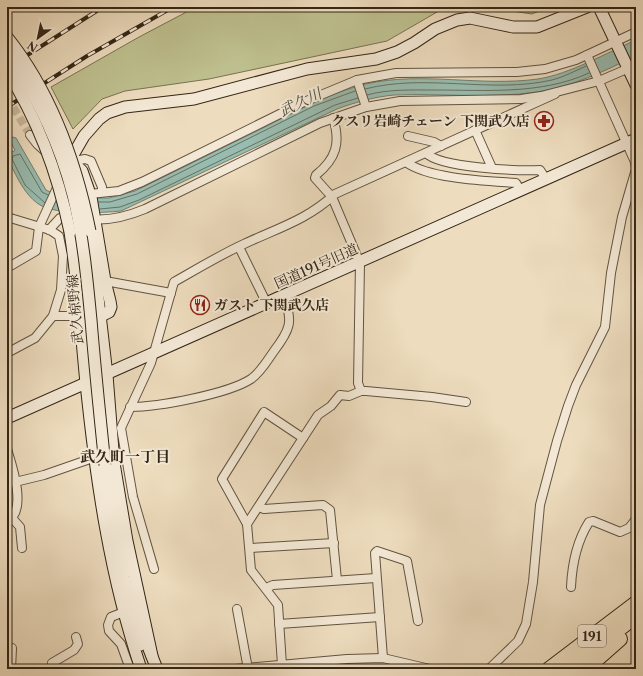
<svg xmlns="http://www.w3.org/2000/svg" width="643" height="676" viewBox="0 0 643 676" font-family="'Libre Caslon Text','Noto Serif JP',serif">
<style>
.green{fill:#bebf8e;stroke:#787252}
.water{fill:#99bcb0;stroke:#708072}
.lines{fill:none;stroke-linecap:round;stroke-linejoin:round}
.shore{stroke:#667163;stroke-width:1}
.street-tunnel{stroke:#c8b89c;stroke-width:8;stroke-dasharray:8 4;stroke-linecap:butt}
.street-casing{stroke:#625440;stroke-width:10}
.secondary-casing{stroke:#332616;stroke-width:13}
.highway-casing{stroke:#332616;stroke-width:16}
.street{stroke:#f3e8d5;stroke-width:8}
.secondary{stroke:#f3e8d5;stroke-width:11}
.highway{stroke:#eddcbe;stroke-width:14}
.rail-casing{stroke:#332616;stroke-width:4}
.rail{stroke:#f3e8d5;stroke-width:2.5;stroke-dasharray:8;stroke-linecap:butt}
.secondary-bridge-casing{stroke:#332616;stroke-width:13;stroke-linecap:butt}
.secondary-bridge{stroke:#f3e8d5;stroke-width:11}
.labels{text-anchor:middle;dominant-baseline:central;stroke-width:4;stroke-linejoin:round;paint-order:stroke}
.shield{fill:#f3e8d5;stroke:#6d604f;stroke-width:1}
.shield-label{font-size:13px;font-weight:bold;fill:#332616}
.poi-label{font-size:14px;font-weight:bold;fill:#332616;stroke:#f3e8d5;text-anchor:end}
.street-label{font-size:14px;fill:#332616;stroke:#f3e8d5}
.water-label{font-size:15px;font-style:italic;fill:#4c4c3c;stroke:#f3e8d5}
.neighbourhood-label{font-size:15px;font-weight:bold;fill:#332616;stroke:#f3e8d5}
</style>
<rect width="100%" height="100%" fill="#eddcbe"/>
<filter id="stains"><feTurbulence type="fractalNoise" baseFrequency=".005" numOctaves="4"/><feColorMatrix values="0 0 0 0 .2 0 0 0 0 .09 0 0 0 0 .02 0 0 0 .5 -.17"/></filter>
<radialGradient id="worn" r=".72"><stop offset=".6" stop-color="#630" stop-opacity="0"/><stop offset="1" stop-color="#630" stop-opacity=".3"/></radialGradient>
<g class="green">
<path d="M196,7H453L444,8L387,41L209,79L125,91L102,99L73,129L51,87L139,37Z"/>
<path d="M484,7H549L532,14Z"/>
</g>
<path class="water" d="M636,40V56C604,71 572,87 537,92C490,99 441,93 394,95C374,97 356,102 337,109L121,211C102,213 57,215 40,205C30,199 22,187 17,177C11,166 7,158 7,145L13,152L15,150L9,139L12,137L16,138L46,190L55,194L73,198H109L135,191C178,170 220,149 263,128C296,111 329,93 366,84C422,71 481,87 538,79C570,74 606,53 636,40Z"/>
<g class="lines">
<g class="shore">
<path d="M365,89C426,73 491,94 552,80C564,77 575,71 586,66"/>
<path d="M367,95C388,89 412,90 434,90C486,90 541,95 589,73"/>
<path d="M98,202H110L137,194L314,106L355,91"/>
<path d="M45,203L25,185L12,159L13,156L20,154L42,192L48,195"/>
<path d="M100,209L120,207L139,200L335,105L358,98"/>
</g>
<path class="street-tunnel" d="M7,97L30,135"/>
<g class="street-casing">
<g id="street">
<path d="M357,80L366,107"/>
<path d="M333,118C341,143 336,159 316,175L315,178L332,197L360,263L358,383L361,391"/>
<path d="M475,130L492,168"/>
<path d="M30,135L37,144L47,153"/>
<path d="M408,136L434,142L441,146"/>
<path d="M426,153C440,168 519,171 540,170L546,179"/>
<path d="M69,162L85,159L91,161L102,187V192"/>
<path d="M406,162C428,179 488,181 516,183L521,191"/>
<path d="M90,194L119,191L142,182L304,102L357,80L396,73L517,72L545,69L576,60L636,32"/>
<path d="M7,217L50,230L59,236L63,256L61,290L53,316L35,338L7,353"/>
<path d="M91,219C109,221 128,216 145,209L320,123L366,107L400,101L521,99L541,96L599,81L636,65"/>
<path d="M49,230L60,218L71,217"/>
<path d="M239,247L267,304"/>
<path d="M7,268L36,251L39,227L67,166"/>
<path d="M105,281L171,293"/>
<path d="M53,316H80"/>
<path d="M130,407C158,407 228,394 251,379C261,372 267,361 274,351C290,330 294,321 283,296"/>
<path d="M7,449C12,465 28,512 7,521"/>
<path d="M15,482L44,475L90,459"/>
<path d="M259,507L264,509L323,505L330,510L337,580"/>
<path d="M12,518L20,527L22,548"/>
<path d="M247,524L222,479L264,412L303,438"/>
<path d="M251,548L334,543"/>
<path d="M154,569L133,497L121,428L151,363L174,282C197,269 220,255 244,244C278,228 307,220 335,194L555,94"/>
<path d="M571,587C572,565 577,541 589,522L593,521L620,532L629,528L636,519"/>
<path d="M266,588L273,585L376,578"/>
<path d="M237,609L248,669"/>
<path d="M124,612L111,617L108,625L109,631L121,644L130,669"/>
<path d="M279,624L380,617"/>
<path d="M383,658L375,553L377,551L407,561L418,621"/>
<path d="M52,663L74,650L78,644L76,637"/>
<path d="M282,665L278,605L251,570L247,524L318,415L331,406L340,395L349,396L361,391H366L432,397L466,402"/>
<path d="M11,669L12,648"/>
<path d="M235,669L347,659L383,658L430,669"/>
<path d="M489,669L518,641L526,624L533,582L540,505L557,441L568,406L576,385L605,327L611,273L622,217L636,169L635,162L587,55"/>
</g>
</g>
<g class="secondary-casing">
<g id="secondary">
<path d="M599,7L636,85"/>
<path d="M70,232C78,282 81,333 86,383C96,480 110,577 141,669"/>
<path d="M91,237L107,375L114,463L127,541L152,656"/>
<path d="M101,316L109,312L111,307L110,301L105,281L91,197L82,171L76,165L69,162L84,136L99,119L107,113L125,107L194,99L307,69L376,59L397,52L414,43L435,29L457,20L470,18L513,27H537L587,7"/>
<path d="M7,418L636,139"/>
<path d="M105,465L124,577L141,645"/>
<path d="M149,649L157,669"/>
</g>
</g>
<g class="highway-casing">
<g id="highway">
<path d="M549,669L636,603"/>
<path d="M568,669L636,616"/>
<path d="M586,669L620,639"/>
</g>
</g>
<use href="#street" class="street"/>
<use href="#secondary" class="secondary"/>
<use href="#highway" class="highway"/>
<g class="rail-casing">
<g id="rail">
<path d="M7,68L103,7"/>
<path d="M7,107L87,56L173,7"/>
</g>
</g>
<use href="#rail" class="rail"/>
<g class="secondary-bridge-casing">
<g id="secondary-bridge">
<path d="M7,37C51,92 76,162 90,231"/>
<path d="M7,53C37,96 60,144 73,195C83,236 87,278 91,320C95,369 100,417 105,465"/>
<path d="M7,71C39,121 58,174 70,232"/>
</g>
</g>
<use href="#secondary-bridge" class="secondary-bridge"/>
</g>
<defs>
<g id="pharmacy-ring" transform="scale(1)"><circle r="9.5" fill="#f3e8d5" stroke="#8f2418" stroke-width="1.5"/><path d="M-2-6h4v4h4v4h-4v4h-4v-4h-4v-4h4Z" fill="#8f2418"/></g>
<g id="restaurant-ring" transform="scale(1)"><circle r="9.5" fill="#f3e8d5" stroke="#8f2418" stroke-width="1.5"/><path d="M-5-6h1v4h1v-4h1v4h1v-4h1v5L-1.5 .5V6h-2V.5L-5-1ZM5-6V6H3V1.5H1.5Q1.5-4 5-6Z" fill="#8f2418"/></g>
</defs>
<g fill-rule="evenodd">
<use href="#pharmacy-ring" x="544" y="121"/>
<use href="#restaurant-ring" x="200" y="305"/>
</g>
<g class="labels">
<rect class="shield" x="578" y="625" width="28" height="22" rx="3"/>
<g class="shield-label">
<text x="592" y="636">191</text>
</g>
<g class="poi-label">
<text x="530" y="121">クスリ岩崎チェーン 下関武久店</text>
<text x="214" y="305" text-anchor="start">ガスト 下関武久店</text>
</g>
<g class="street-label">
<text transform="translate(316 266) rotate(-24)">国道191号旧道</text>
<text transform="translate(75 309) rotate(-95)">武久椋野線</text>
</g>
<g class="water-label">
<text transform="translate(300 102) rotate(-26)">武久川</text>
</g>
<g class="neighbourhood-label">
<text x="125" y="456">武久町一丁目</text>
</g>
</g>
<rect width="643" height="676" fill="none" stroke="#eddcbe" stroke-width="24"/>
<rect x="8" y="8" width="627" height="660" fill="none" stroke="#332616" stroke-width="2"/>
<rect x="12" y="12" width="619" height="652" fill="none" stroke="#332616"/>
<g transform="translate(38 38) rotate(213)" stroke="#f3e8d5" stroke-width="3" paint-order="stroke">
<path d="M0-3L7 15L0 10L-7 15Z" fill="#332616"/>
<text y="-6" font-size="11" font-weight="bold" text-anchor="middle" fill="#332616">N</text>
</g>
<rect width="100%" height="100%" filter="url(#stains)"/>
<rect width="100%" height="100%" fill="url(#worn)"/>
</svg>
